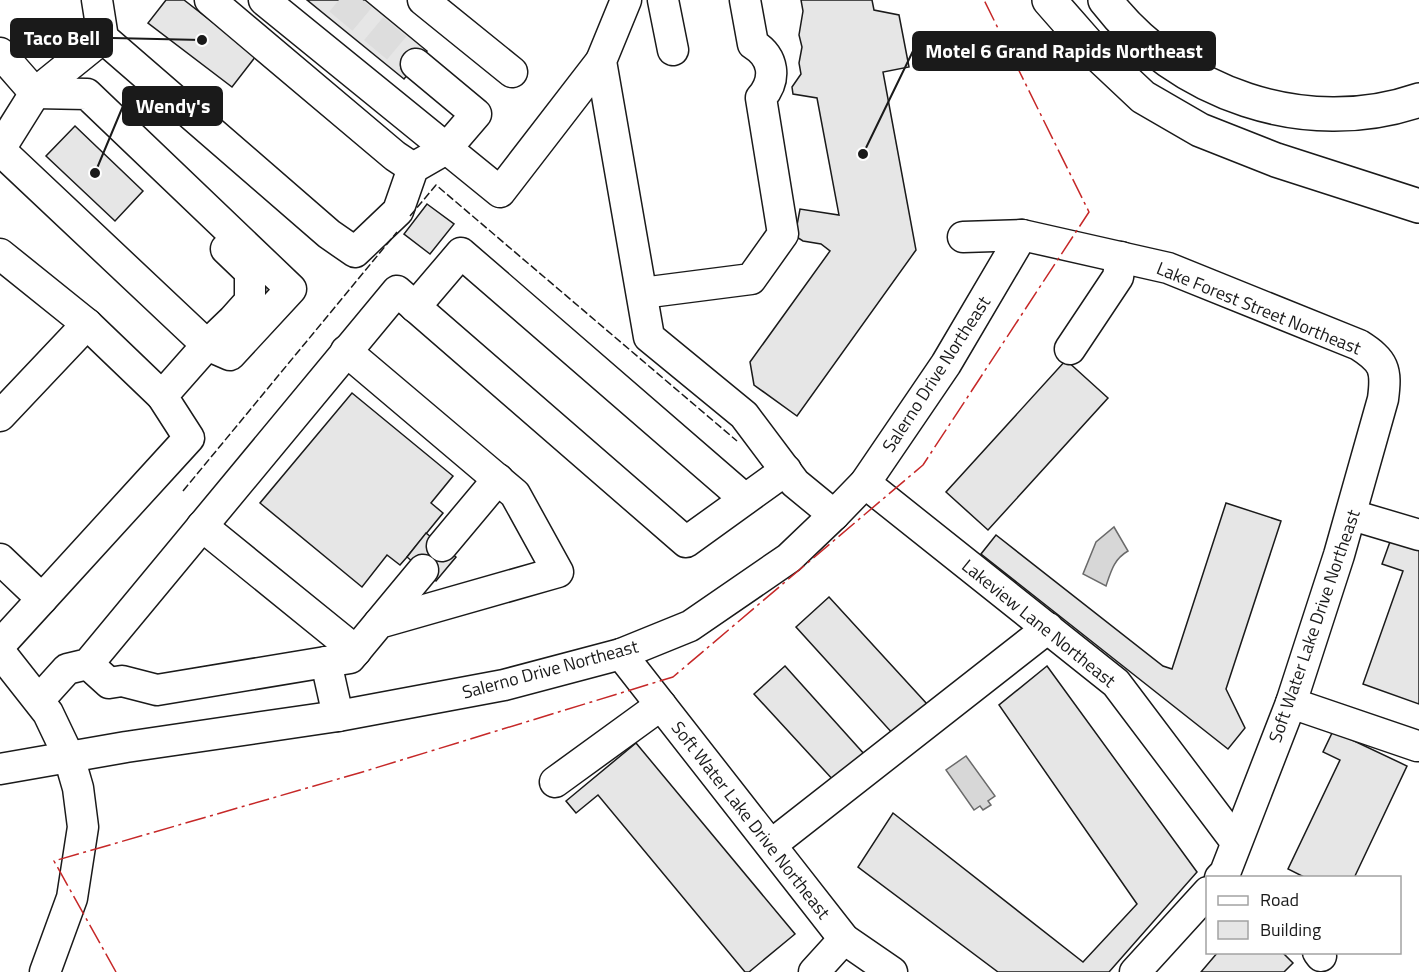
<svg xmlns="http://www.w3.org/2000/svg" width="1419" height="972" viewBox="0 0 1419 972" font-family="'Titillium Web',sans-serif">
<style>
.water{fill:#d7d7d7;stroke:#6a6a6a;stroke-width:1.5}
.building{fill:#e6e6e6;stroke:#1a1a1a;stroke-width:1.5}
.lines{fill:none;stroke-linecap:round;stroke-linejoin:round}
.minor-tunnel{stroke:#ddd;stroke-width:30;stroke-dasharray:30 15;stroke-linecap:butt}
.minor-casing{stroke:#1a1a1a;stroke-width:33}
.highway-casing{stroke:#1a1a1a;stroke-width:36}
.minor{stroke:#fff;stroke-width:30}
.highway{stroke:#fff;stroke-width:33}
.fence{stroke:#1a1a1a;stroke-width:1.5;stroke-dasharray:8 3;stroke-linecap:butt}
.power{stroke:#c62828;stroke-width:1.5;stroke-dasharray:21 4.5 3 4.5;stroke-linecap:butt}
.labels{text-anchor:middle;dominant-baseline:central;stroke-width:4.5;stroke-linejoin:round;paint-order:stroke}
.street-label{font-size:18px;fill:#1a1a1a;stroke:#fff}
.leader{fill:none;stroke:#1a1a1a;stroke-width:2}
.callout-dot{fill:#1a1a1a;stroke:#fff;stroke-width:2}
.callout{fill:#1a1a1a;stroke:#1a1a1a;stroke-width:2}
.callout-label{font-size:20px;text-anchor:middle;font-weight:bold;fill:#fff}
</style>
<rect width="100%" height="100%" fill="#fff"/>
<g class="water">
<path d="M1114,527L1128,551C1114,559 1111,571 1106,586L1083,574L1096,542Z"/>
<path d="M966,756L995,796L988,801L991,805L983,810L980,806L974,810L946,770Z"/>
</g>
<g class="building">
<path d="M166,0H184L256,56L232,87L148,23Z"/>
<path d="M307,0H365L427,51L404,79Z"/>
<path d="M801,0H872L874,10L899,15L909,67L883,72L916,250L797,416L754,385L750,362L830,251L821,244L803,241L795,236L800,209L839,215L817,98L793,94L792,87L801,74L799,63L802,47L799,35L803,11Z"/>
<path d="M75,126L143,191L115,221L46,156Z"/>
<path d="M427,204L454,224L430,254L404,234Z"/>
<path d="M1066,360L1108,398L988,530L946,492Z"/>
<path d="M352,393L453,476L431,503L443,513L407,557L400,565L387,555L362,587L260,503Z"/>
<path d="M1226,503L1281,521L1226,689L1245,728L1228,749L981,554L996,535L1163,666L1172,669Z"/>
<path d="M426,533L456,557L436,581L407,557Z"/>
<path d="M1391,539L1419,549V704L1363,684L1403,571L1382,564Z"/>
<path d="M829,597L927,704L894,735L796,627Z"/>
<path d="M785,666L865,755L835,782L754,694Z"/>
<path d="M1047,666L1197,872L1109,972H998L858,867L893,813L1083,962L1137,904L999,705Z"/>
<path d="M1333,731L1407,766L1354,878H1306L1288,869L1340,760L1323,752Z"/>
<path d="M636,743L795,934L749,972H745L598,795L576,813L566,801Z"/>
<path d="M1218,952H1282L1293,963L1284,972H1201Z"/>
</g>
<g class="lines">
<path class="minor-tunnel" d="M339,0L416,64"/>
<g class="minor-casing">
<g id="minor">
<path d="M97,0L103,38L329,234L355,252L398,211L413,168L446,149L476,114L416,64"/>
<path d="M210,0L395,156L413,168"/>
<path d="M264,0L500,192L601,61"/>
<path d="M423,0L512,72"/>
<path d="M626,0L601,61L649,337L744,415L795,483L834,515"/>
<path d="M663,0L673,50"/>
<path d="M0,53L35,93L87,94L291,289L230,355L207,345L0,150"/>
<path d="M0,149L35,93L103,38"/>
<path d="M963,237L1022,235L1168,268L1359,345C1384,361 1387,369 1383,399L1339,555L1291,703L1225,873L1220,878"/>
<path d="M0,254L87,324L162,396"/>
<path d="M642,293L751,279L783,234L761,98C777,79 774,57 753,44L745,0"/>
<path d="M415,307L461,253L745,499"/>
<path d="M1070,349L1118,277L1121,257"/>
<path d="M0,416L87,324"/>
<path d="M865,483L1116,683L1236,842"/>
<path d="M1352,515L1419,535"/>
<path d="M202,526L356,651"/>
<path d="M442,546L498,479"/>
<path d="M0,559L42,599"/>
<path d="M379,623L423,570"/>
<path d="M0,645L189,438L162,396L207,345L233,320L250,301V272L226,249"/>
<path d="M0,652L48,713L69,757L78,788L83,827L72,898L45,972"/>
<path d="M621,654L844,939L892,972"/>
<path d="M326,662L338,716"/>
<path d="M88,664L109,683L122,681L157,690L350,658L379,623L558,572L515,494L346,351"/>
<path d="M39,700L67,669L88,664L397,291L686,542L786,470"/>
<path d="M1291,703L1417,746"/>
<path d="M0,769L126,747L338,716L504,685L621,654L690,626L789,558L834,515L865,483L946,364L1022,235"/>
<path d="M555,782L661,705"/>
<path d="M771,845L1048,628"/>
<path d="M1318,952L1321,956"/>
<path d="M814,972L844,939"/>
<path d="M1135,972L1208,892"/>
</g>
</g>
<g class="highway-casing">
<g id="highway">
<path d="M1049,0L1092,49L1143,97L1200,130L1276,160L1419,206"/>
<path d="M1105,0C1177,94 1306,139 1419,100"/>
</g>
</g>
<use href="#minor" class="minor"/>
<use href="#highway" class="highway"/>
<g class="fence">
<path d="M410,216L436,185L737,441"/>
<path d="M183,491L397,232"/>
</g>
<path class="power" d="M116,972L54,861L359,773L673,677L923,465L1089,212L984,0"/>
</g>
<g class="labels">
<g class="street-label">
<text transform="translate(1259 308) rotate(22)">Lake Forest Street Northeast</text>
<text transform="translate(936 374) rotate(-57)">Salerno Drive Northeast</text>
<text transform="translate(1039 623) rotate(39)">Lakeview Lane Northeast</text>
<text transform="translate(1314 626) rotate(-71)">Soft Water Lake Drive Northeast</text>
<text transform="translate(550 669) rotate(-15)">Salerno Drive Northeast</text>
<text transform="translate(751 820) rotate(52)">Soft Water Lake Drive Northeast</text>
</g>
</g>
<path class="leader" d="M202 40L112 38M863 154L913 51M95 173L123 106"/>
<g class="callout-dot">
<circle cx="202" cy="40" r="6"/>
<circle cx="863" cy="154" r="6"/>
<circle cx="95" cy="173" r="6"/>
</g>
<g class="callout">
<rect x="11" y="19" width="101" height="38" rx="6"/>
<rect x="913" y="32" width="302" height="38" rx="6"/>
<rect x="123" y="87" width="99" height="38" rx="6"/>
</g>
<g class="callout-label">
<text x="62" y="45">Taco Bell</text>
<text x="1064" y="58">Motel 6 Grand Rapids Northeast</text>
<text x="173" y="113">Wendy's</text>
</g>
<rect x="1206" y="876" width="195" height="78" fill="#ffffff" stroke="#a3a3a3" stroke-width="1.5"/>
<rect x="1218" y="896" width="30" height="9" fill="#ffffff" stroke="#a3a3a3" stroke-width="1.5"/>
<text x="1260" y="906" font-size="18" fill="#1a1a1a">Road</text>
<rect x="1218" y="921" width="30" height="18" fill="#e6e6e6" stroke="#a3a3a3" stroke-width="1.5"/>
<text x="1260" y="936" font-size="18" fill="#1a1a1a">Building</text>
</svg>
